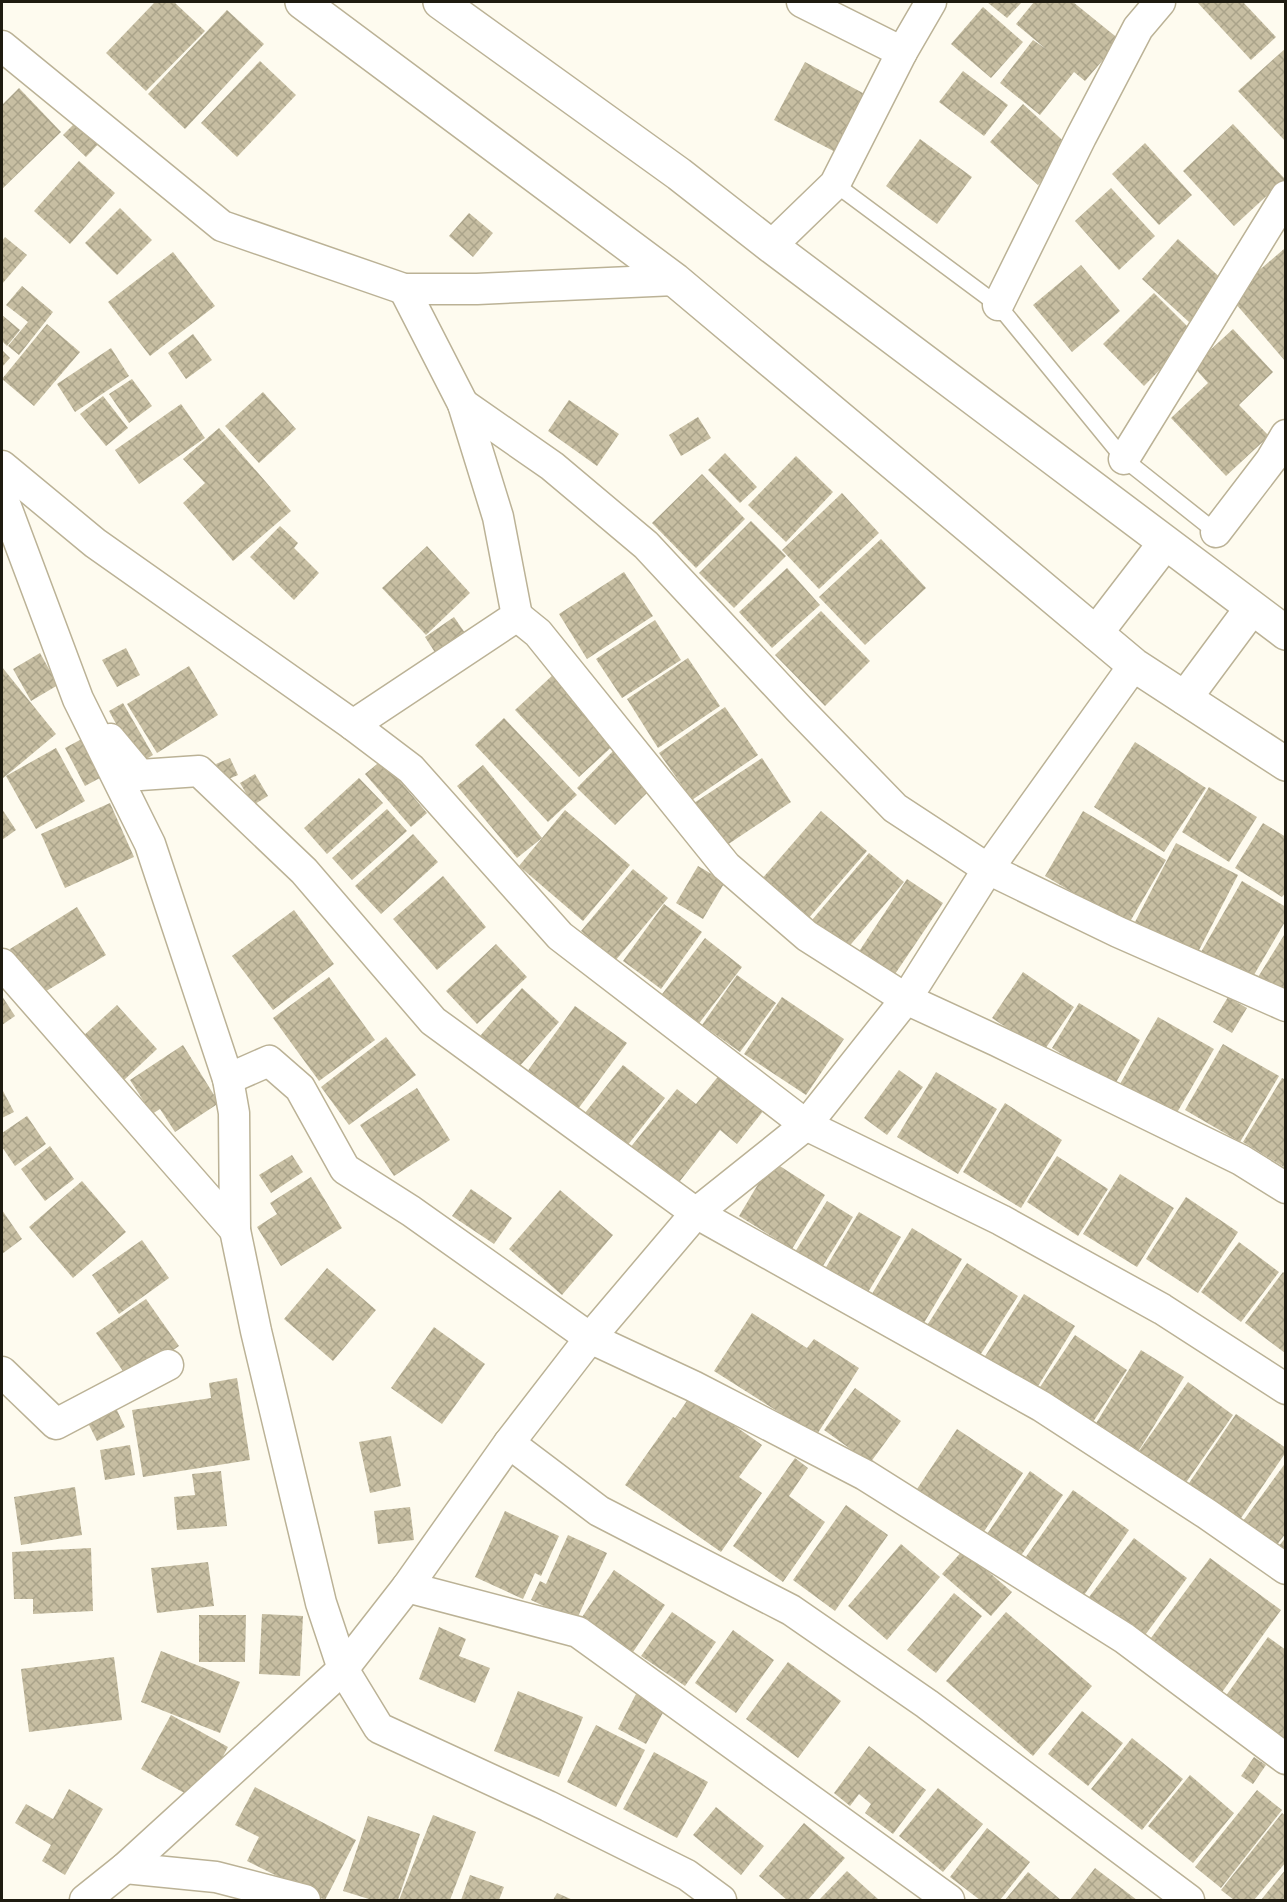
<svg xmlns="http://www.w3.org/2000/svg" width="1287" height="1902" viewBox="0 0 1287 1902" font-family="Helvetica,sans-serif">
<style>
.building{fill:url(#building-cross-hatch)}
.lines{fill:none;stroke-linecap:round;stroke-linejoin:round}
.service-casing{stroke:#bbb296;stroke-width:18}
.minor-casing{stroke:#bbb296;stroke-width:33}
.tertiary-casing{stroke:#bbb296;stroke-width:36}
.secondary-casing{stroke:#bbb296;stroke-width:36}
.service{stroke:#fff;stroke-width:15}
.minor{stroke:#fff;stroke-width:30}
.tertiary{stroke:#fff;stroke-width:33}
.secondary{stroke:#fff;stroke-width:33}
</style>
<defs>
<pattern id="building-cross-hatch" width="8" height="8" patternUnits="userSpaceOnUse" patternTransform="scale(1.5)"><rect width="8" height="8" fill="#c7bea2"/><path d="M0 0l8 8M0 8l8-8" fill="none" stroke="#aaa38a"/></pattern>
</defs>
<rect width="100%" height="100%" fill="#fefbef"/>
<g class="building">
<path d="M155,2H174L205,31L146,91L106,53Z"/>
<path d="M987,2H1022L1007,18Z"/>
<path d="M1034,2H1073L1120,40L1085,81L1074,72L1040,115L1000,83L1033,40L1046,49L1016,24Z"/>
<path d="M1197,2H1243L1276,37L1251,60Z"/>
<path d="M983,7L1023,42L991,78L951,44Z"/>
<path d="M227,10L264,44L185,129L148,94Z"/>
<path d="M1286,48V142L1238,91Z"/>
<path d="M260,61L296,95L237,157L201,123Z"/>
<path d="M805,62L874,99L843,156L774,120Z"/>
<path d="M963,71L1008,105L984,136L939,102Z"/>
<path d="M19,88L61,132L2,189V105Z"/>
<path d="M1023,104L1071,148L1038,185L990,142Z"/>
<path d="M80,118L103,139L86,157L63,135Z"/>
<path d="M1233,124L1285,179L1234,226L1183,171Z"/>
<path d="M920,139L972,177L937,224L886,186Z"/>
<path d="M1145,143L1192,195L1159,225L1112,174Z"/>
<path d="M79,161L115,193L70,244L34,211Z"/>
<path d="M1111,188L1155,236L1119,270L1075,221Z"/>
<path d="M120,208L152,240L117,275L85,243Z"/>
<path d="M469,213L493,233L473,257L449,236Z"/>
<path d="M5,237L27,255L2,284V241Z"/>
<path d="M1178,239L1225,282L1189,322L1142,279Z"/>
<path d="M1284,249L1286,252V362L1229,296Z"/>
<path d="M173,252L215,306L150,356L108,302Z"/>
<path d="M1081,265L1120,311L1072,352L1033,305Z"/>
<path d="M22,286L53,312L19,355L8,346L28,322L6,305Z"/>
<path d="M1154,293L1195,334L1144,386L1103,344Z"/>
<path d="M2,315L20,330L7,346L2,341Z"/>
<path d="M47,324L80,352L34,406L2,379Z"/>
<path d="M1233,329L1273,372L1239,405L1269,436L1226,476L1171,418L1208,383L1193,366Z"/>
<path d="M193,334L212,360L186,379L168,353Z"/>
<path d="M111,348L129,376L75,412L57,384Z"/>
<path d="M2,350L10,358L2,367Z"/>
<path d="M132,379L152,406L129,423L109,394Z"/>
<path d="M263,392L296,429L259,463L225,426Z"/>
<path d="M103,396L128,428L106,446L80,414Z"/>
<path d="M569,400L619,434L597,466L548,431Z"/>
<path d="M181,404L205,438L139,484L115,450Z"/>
<path d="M698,417L711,438L681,456L669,435Z"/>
<path d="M219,428L291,511L233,561L183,503L205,483L183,459Z"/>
<path d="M725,453L757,487L740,503L708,470Z"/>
<path d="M796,456L833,492L786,542L748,505Z"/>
<path d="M702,474L745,519L696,568L652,523Z"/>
<path d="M842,493L879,533L819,589L782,550Z"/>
<path d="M751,521L786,556L734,608L699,573Z"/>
<path d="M280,526L298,543L294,548L319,573L294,600L250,557Z"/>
<path d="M881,539L926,588L865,645L819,597Z"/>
<path d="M427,546L470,593L426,635L382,588Z"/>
<path d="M787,568L820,605L772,648L739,612Z"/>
<path d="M624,572L653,616L587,659L559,614Z"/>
<path d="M821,611L870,661L825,706L775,655Z"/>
<path d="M454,617L465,633L436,654L425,637Z"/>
<path d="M655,620L681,660L622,698L596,659Z"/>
<path d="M126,648L140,675L117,687L102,660Z"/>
<path d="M40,653L58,685L31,701L13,669Z"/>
<path d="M688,658L720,706L658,748L627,699Z"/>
<path d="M189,666L218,715L157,753L127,704Z"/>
<path d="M2,667L56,734L2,779Z"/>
<path d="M554,674L617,742L579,777L515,710Z"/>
<path d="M123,703L153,755L138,764L109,711Z"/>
<path d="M725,707L758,755L692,800L659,753Z"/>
<path d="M504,718L577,795L548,822L475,745Z"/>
<path d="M91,734L111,772L85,786L65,748Z"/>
<path d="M1135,742L1206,788L1164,852L1094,807Z"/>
<path d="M56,748L85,801L36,829L6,776Z"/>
<path d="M615,749L653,787L615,825L577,788Z"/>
<path d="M230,758L238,775L224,781L216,764Z"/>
<path d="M762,758L791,802L724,847L694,803Z"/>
<path d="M382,760L427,813L411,827L365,774Z"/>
<path d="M483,765L542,838L517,858L457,786Z"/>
<path d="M255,774L268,796L253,805L240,783Z"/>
<path d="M359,778L383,803L327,854L304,828Z"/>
<path d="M1209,787L1257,817L1229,862L1182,832Z"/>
<path d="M110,803L134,857L65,888L41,834Z"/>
<path d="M2,809L16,830L2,840Z"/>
<path d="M387,809L407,831L352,880L332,858Z"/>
<path d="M565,810L630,865L583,921L519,866Z"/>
<path d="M821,811L867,851L807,920L761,880Z"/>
<path d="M1083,811L1166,860L1128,925L1045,876Z"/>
<path d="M1263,823L1286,837V892L1282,897L1235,868Z"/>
<path d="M413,834L438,862L381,914L355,886Z"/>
<path d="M1176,843L1238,875L1197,954L1135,922Z"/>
<path d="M869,853L904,882L846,950L812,920Z"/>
<path d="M698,866L725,882L703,919L676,903Z"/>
<path d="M633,869L668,898L615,961L581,931Z"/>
<path d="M443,876L486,927L437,970L393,919Z"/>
<path d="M907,879L943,903L893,977L858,953Z"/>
<path d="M1242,881L1286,907V920L1251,980L1201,952Z"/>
<path d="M664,904L702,932L661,989L623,961Z"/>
<path d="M77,907L106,955L38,996L10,949Z"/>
<path d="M294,910L334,964L273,1010L232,956Z"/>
<path d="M1286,932V993L1258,977Z"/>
<path d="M705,938L742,967L697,1026L659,998Z"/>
<path d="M496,944L527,977L477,1024L446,991Z"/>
<path d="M1023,972L1074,1007L1043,1052L992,1018Z"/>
<path d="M737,975L776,1003L740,1052L702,1025Z"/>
<path d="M329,977L375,1040L319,1081L273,1018Z"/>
<path d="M522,988L559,1022L518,1068L480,1036Z"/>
<path d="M2,996L15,1016L2,1025Z"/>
<path d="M782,997L844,1039L806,1095L744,1054Z"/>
<path d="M1228,997L1247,1008L1232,1033L1213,1022Z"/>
<path d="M1079,1003L1140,1040L1114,1086L1052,1048Z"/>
<path d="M117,1005L157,1049L123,1081L82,1037Z"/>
<path d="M575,1006L627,1043L575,1113L524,1076Z"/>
<path d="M1158,1017L1214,1049L1175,1116L1120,1084Z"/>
<path d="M386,1037L416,1075L349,1125L321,1087Z"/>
<path d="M1223,1044L1279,1076L1240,1142L1185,1110Z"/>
<path d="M183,1045L219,1103L175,1132L160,1109L152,1114L130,1080Z"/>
<path d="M623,1065L665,1098L623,1151L581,1118Z"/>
<path d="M899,1070L923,1087L887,1135L864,1118Z"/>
<path d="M936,1072L997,1109L958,1174L897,1137Z"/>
<path d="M720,1074L764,1110L737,1144L720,1130L673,1190L626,1153L677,1089L696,1104Z"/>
<path d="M1282,1078L1286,1080V1164L1284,1167L1243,1142Z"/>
<path d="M417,1088L450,1140L394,1176L360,1125Z"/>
<path d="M2,1089L14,1112L2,1118Z"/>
<path d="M1005,1103L1062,1140L1021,1208L963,1172Z"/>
<path d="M27,1116L46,1144L15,1166L2,1147V1133Z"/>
<path d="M50,1146L74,1179L45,1201L21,1169Z"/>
<path d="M292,1155L303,1172L271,1193L259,1175Z"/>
<path d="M1057,1156L1108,1189L1078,1236L1027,1202Z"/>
<path d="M772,1161L825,1195L792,1249L739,1216Z"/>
<path d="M1120,1174L1174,1208L1137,1267L1083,1234Z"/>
<path d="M311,1177L342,1228L281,1266L257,1227L277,1214L270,1203Z"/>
<path d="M82,1181L126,1232L73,1278L29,1227Z"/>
<path d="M471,1189L512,1218L494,1244L452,1216Z"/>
<path d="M560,1190L613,1235L562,1295L509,1249Z"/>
<path d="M1186,1197L1238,1232L1198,1293L1146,1259Z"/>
<path d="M827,1201L853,1217L821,1269L795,1252Z"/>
<path d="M2,1210L22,1239L2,1254Z"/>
<path d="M859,1212L901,1237L867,1294L825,1269Z"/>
<path d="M912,1228L962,1259L921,1328L870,1297Z"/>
<path d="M142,1240L169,1278L119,1314L92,1275Z"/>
<path d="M1239,1242L1279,1272L1241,1322L1201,1292Z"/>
<path d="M967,1263L1018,1296L977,1360L926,1327Z"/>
<path d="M327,1268L376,1310L333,1361L284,1319Z"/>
<path d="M1283,1272L1286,1275L1285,1353L1245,1323Z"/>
<path d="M1024,1294L1075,1326L1035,1391L984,1358Z"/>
<path d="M146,1299L179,1346L130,1381L96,1333Z"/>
<path d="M752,1313L807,1348L814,1339L859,1368L816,1436L714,1371Z"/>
<path d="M434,1327L485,1364L442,1424L391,1388Z"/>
<path d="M1075,1335L1127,1370L1093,1422L1040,1387Z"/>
<path d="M1141,1350L1184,1377L1138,1452L1095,1425Z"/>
<path d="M237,1378L250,1460L143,1477L132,1410L211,1398L209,1383Z"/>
<path d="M1188,1382L1233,1415L1185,1484L1139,1451Z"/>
<path d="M855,1388L901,1421L870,1463L824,1430Z"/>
<path d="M691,1395L762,1445L739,1477L762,1493L721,1552L625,1485L673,1417L675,1418Z"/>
<path d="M114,1404L125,1427L97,1441L85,1417Z"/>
<path d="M1236,1414L1286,1448V1452L1239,1521L1187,1486Z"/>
<path d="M957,1429L1023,1473L983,1533L917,1489Z"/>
<path d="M391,1436L401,1486L370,1493L359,1442Z"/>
<path d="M130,1445L135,1475L105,1480L100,1450Z"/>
<path d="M795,1458L808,1468L789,1496L825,1522L783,1582L733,1546Z"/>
<path d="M1284,1465L1286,1466V1533L1276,1546L1243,1521Z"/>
<path d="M221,1471L227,1526L177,1530L174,1497L195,1495L192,1474Z"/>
<path d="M1030,1471L1063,1495L1020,1557L987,1534Z"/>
<path d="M75,1487L82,1535L21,1545L14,1497Z"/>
<path d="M1073,1490L1129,1530L1080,1601L1023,1561Z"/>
<path d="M846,1505L888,1535L835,1611L793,1580Z"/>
<path d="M410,1507L414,1540L378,1544L374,1511Z"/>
<path d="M505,1511L559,1536L541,1576L535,1573L523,1599L475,1577Z"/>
<path d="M568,1535L607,1553L576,1621L531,1600L540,1581L546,1584Z"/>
<path d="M1286,1537V1551L1279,1546Z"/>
<path d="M1134,1538L1187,1578L1140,1642L1086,1601Z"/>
<path d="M901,1544L940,1577L887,1640L848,1606Z"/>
<path d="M91,1548L93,1611L33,1614V1599H14L12,1552Z"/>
<path d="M963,1550L1012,1592L991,1616L942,1574Z"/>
<path d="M1210,1558L1281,1610L1220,1695L1148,1642Z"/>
<path d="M208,1562L214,1606L157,1613L151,1568Z"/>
<path d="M614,1570L665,1605L633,1652L582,1617Z"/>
<path d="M954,1593L982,1616L936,1673L907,1650Z"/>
<path d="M672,1612L716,1642L685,1686L641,1656Z"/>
<path d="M1006,1612L1092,1686L1033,1756L946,1681Z"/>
<path d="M262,1614L303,1616L300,1676L259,1674Z"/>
<path d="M199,1615H246L245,1662H199Z"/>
<path d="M439,1627L466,1639L459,1656L490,1668L475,1703L419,1679Z"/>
<path d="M733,1630L774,1660L736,1713L695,1683Z"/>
<path d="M1268,1637L1286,1650V1741L1225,1697Z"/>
<path d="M161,1651L240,1682L220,1733L141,1702Z"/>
<path d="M114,1657L122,1720L29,1732L21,1669Z"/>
<path d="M788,1662L841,1701L798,1758L746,1719Z"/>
<path d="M518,1691L583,1717L559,1777L494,1751Z"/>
<path d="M636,1694L665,1709L646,1744L618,1729Z"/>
<path d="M1082,1711L1123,1743L1088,1786L1048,1754Z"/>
<path d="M171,1715L228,1747L199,1801L141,1769Z"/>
<path d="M596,1725L645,1750L616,1807L567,1782Z"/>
<path d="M1132,1738L1183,1779L1142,1830L1091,1789Z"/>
<path d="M869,1746L926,1790L893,1834L865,1813L871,1804L859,1794L850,1806L834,1793Z"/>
<path d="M654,1752L708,1782L677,1838L623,1809Z"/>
<path d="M1254,1757L1266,1765L1253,1784L1241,1776Z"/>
<path d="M1190,1775L1234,1813L1193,1863L1148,1826Z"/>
<path d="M255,1787L356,1840L325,1900L247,1861L259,1837L235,1825Z"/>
<path d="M938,1788L983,1824L943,1872L899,1836Z"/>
<path d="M69,1789L103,1809L65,1875L42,1861L51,1845L15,1823L26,1804L53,1819Z"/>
<path d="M1257,1790L1282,1810L1221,1888L1195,1867Z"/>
<path d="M716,1807L764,1846L741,1875L693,1835Z"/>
<path d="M1282,1813L1286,1816V1862L1254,1900H1234L1221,1890Z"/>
<path d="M433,1815L476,1832L450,1900H399Z"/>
<path d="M368,1816L420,1834L398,1900H372L343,1891Z"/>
<path d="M804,1823L845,1858L808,1900H787L759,1876Z"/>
<path d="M987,1828L1030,1862L1000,1900H980L950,1877Z"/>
<path d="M1095,1868L1137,1900H1070Z"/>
<path d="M1286,1869V1900H1261Z"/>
<path d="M847,1871L879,1900H819Z"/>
<path d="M1028,1872L1061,1900H1005Z"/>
<path d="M470,1875L504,1887L499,1900H461Z"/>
<path d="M557,1893L573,1900H553Z"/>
</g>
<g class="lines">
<g class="service-casing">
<path id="service" d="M835,184L998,305L1124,459L1216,532"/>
</g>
<g class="minor-casing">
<g id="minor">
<path d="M802,2L902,52"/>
<path d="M2,46L222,226L404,289H477L675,280"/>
<path d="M771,246L835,184L902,52L931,2"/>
<path d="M998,305L1081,137L1138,28L1160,2"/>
<path d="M463,404L552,466L646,545L799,709L895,808L988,869L1118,932L1286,1006"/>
<path d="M1124,459L1286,196"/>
<path d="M2,466L95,543L353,725L411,769L560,936L806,1125L1001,1220L1162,1309L1286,1389"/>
<path d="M2,496L78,699L150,844L228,1079L234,1113L235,1230L256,1331L321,1603L343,1669L379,1728L548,1806L687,1875L721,1900"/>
<path d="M1216,532L1271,460L1286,435"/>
<path d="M517,616L538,633L726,866L807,936L906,999L997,1041L1241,1160L1286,1188"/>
<path d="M353,725L517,616L498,517L463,404L404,289"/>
<path d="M110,739L140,775L199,771L304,871L433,1021L696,1213L1041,1406L1207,1514L1286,1569"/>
<path d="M2,964L235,1230"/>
<path d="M228,1079L269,1061L300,1088L345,1169L411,1211L590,1338L693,1386L865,1475L1124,1638L1286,1759"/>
<path d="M2,1372L56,1424L168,1365"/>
<path d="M509,1443L599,1511L791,1610L927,1704L1189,1900"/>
<path d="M407,1587L578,1632L949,1900"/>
<path d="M125,1868L216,1877L305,1900"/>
<path d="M85,1900L125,1868L343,1669L407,1587L509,1443L590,1338L696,1213L806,1125L906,999L988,869L1134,665"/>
</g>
</g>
<g class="tertiary-casing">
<g id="tertiary">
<path d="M1096,633L1165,543"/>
<path d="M1185,698L1251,609"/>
</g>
</g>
<g class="secondary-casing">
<g id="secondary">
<path d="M302,2L675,280L1134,665L1286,764"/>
<path d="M440,2L679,174L771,246L1286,633"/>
</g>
</g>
<use href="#service" class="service"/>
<use href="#minor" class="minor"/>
<use href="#tertiary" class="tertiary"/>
<use href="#secondary" class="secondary"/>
</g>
<rect width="1287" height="1902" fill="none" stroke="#1e1b10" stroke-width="6"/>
</svg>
